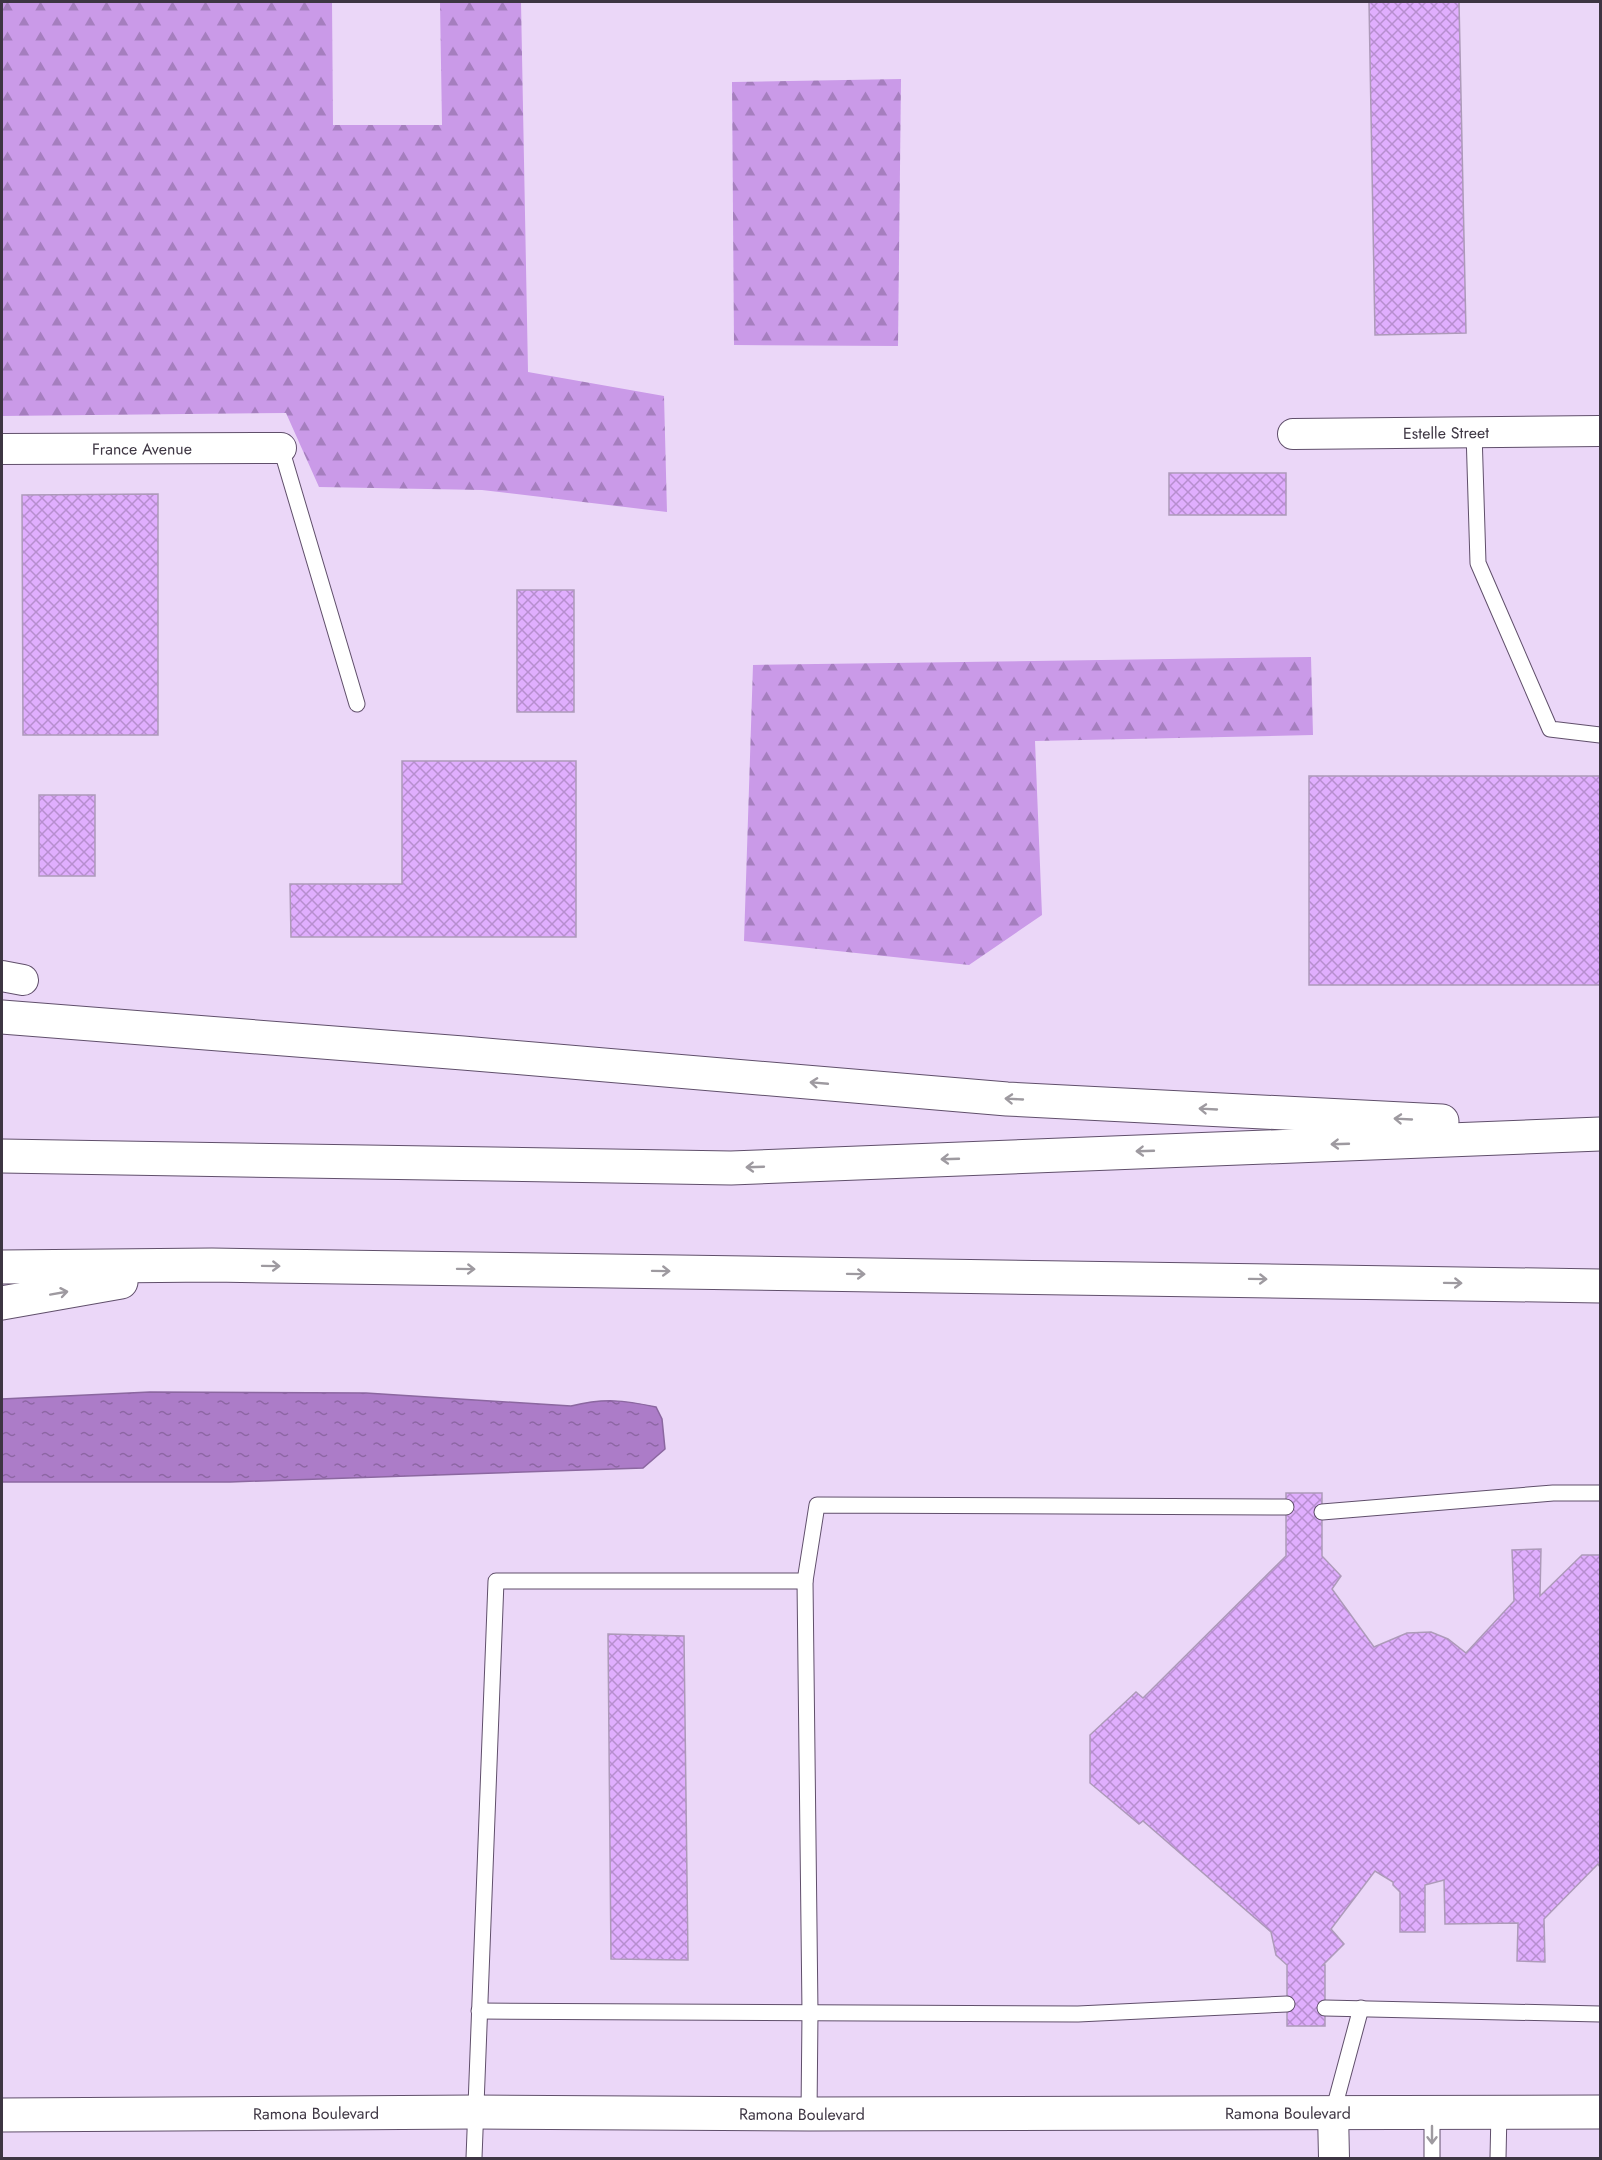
<svg xmlns="http://www.w3.org/2000/svg" width="1602" height="2160" viewBox="0 0 1602 2160" font-family="Jost,sans-serif">
<style>
.forest{fill:url(#forest-firs)}
.water{fill:url(#water-ripples);stroke:#8b67a0;stroke-width:1.5}
.building{fill:url(#building-cross-hatch);stroke:#ad9ab9;stroke-width:1.5}
.lines{fill:none;stroke-linecap:round;stroke-linejoin:round}
.service-casing{stroke:#604f6b;stroke-width:17}
.minor-casing{stroke:#604f6b;stroke-width:32}
.tertiary-casing{stroke:#604f6b;stroke-width:35}
.motorway-casing{stroke:#604f6b;stroke-width:35}
.service{stroke:#fff;stroke-width:15}
.minor{stroke:#fff;stroke-width:30}
.tertiary{stroke:#fff;stroke-width:33}
.motorway{stroke:#fff;stroke-width:33}
.oneway{stroke:#9e9aa0}
.labels{text-anchor:middle;dominant-baseline:central;stroke-width:6;stroke-linejoin:round;paint-order:stroke}
.street-label{font-size:16px;fill:#3d3542;stroke:#fff}
</style>
<defs>
<pattern id="forest-firs" width="22" height="20" patternUnits="userSpaceOnUse" patternTransform="scale(1.5)"><rect width="22" height="20" fill="#ca9ae8"/><path d="M5 1l3.5 6h-7zM16 11l3.5 6h-7z" fill="#a57ebe"/></pattern>
<pattern id="water-ripples" width="26" height="14" patternUnits="userSpaceOnUse" patternTransform="scale(1.5)"><rect width="26" height="14" fill="#ac7cc8"/><path d="M2 4q2-2 4 0t4 0M15 11q2-2 4 0t4 0" fill="none" stroke="#8d66a4"/></pattern>
<pattern id="building-cross-hatch" width="8" height="8" patternUnits="userSpaceOnUse" patternTransform="scale(1.5)"><rect width="8" height="8" fill="#e0aefe"/><path d="M0 0l8 8M0 8l8-8" fill="none" stroke="#b78ecf"/></pattern>
</defs>
<rect width="100%" height="100%" fill="#ebd7f8"/>
<g class="forest">
<path d="M2,2H332L333,125H442L440,2H521L528,372L664,396L667,512L482,490L319,487L286,413L2,416Z"/>
<path d="M901,79L898,346L734,345L732,82Z"/>
<path d="M1311,657L1313,735L1035,741L1042,915L969,965L744,941L753,665Z"/>
</g>
<path class="water" d="M150,1392L366,1393L571,1406C604,1398 623,1400 656,1407L662,1419L665,1449L643,1468L230,1482H2V1399Z"/>
<g class="building">
<path d="M1369,2H1459L1466,333L1375,335Z"/>
<rect x="1169" y="473" width="117" height="42"/>
<path d="M158,494V735H23L22,495Z"/>
<rect x="517" y="590" width="57" height="122"/>
<path d="M402,761H576V937H291L290,884H402Z"/>
<rect x="1309" y="776" width="291" height="209"/>
<rect x="39" y="795" width="56" height="81"/>
<path d="M1286,1493H1322V1556L1341,1576L1332,1589L1374,1647L1407,1633L1431,1632L1448,1639L1466,1653L1514,1601L1512,1550L1541,1549L1540,1596L1582,1555H1600V1867L1598,1864L1544,1919L1545,1962L1517,1961L1518,1923L1445,1924L1444,1880L1425,1885V1932H1400V1892L1393,1885V1882L1375,1871L1331,1929L1344,1944L1323,1965H1325V2026H1287V1965L1276,1955L1271,1932L1143,1821L1139,1824L1090,1783V1735L1136,1692L1143,1698L1286,1556Z"/>
<path d="M608,1634L684,1636L688,1960L611,1959Z"/>
</g>
<g class="lines">
<g class="service-casing">
<g id="service">
<path d="M1474,432L1478,563L1550,729L1600,735"/>
<path d="M281,448L357,704"/>
<path d="M1322,1512L1553,1493H1600"/>
<path d="M805,1581L810,2013L809,2114"/>
<path d="M1325,2008L1600,2014"/>
<path d="M479,2011L1078,2014L1287,2004"/>
<path d="M1432,2111V2158"/>
<path d="M1333,2112L1361,2008"/>
<path d="M474,2158L496,1581H805L817,1505L1286,1507"/>
<path d="M1498,2158L1499,2111"/>
</g>
</g>
<g class="minor-casing">
<g id="minor">
<path id="s1" d="M1293,434L1600,431"/>
<path id="s2" d="M2,449L281,448"/>
<path d="M2,976L23,980"/>
<path d="M1333,2112L1334,2158"/>
</g>
</g>
<g class="tertiary-casing">
<g id="tertiary">
<path id="s3" d="M2,2115L475,2112L809,2114L1600,2112"/>
</g>
</g>
<g class="motorway-casing">
<g id="motorway">
<path d="M2,1017L463,1053L1007,1099L1442,1121"/>
<path d="M2,1156L731,1168L1600,1134"/>
<path d="M2,1267L212,1265L1600,1286"/>
<path d="M2,1303L121,1282"/>
</g>
</g>
<use href="#service" class="service"/>
<use href="#minor" class="minor"/>
<use href="#tertiary" class="tertiary"/>
<use href="#motorway" class="motorway"/>
</g>
<defs><path id="oneway-shaft" d="M-6 0H5M1.5-3L5.5 0L1.5 3" fill="none" stroke-width="1.6" stroke-linecap="round" stroke-linejoin="round" transform="scale(1.5)"/></defs>
<g class="oneway">
<use href="#oneway-shaft" transform="translate(819 1083) rotate(-175)"/>
<use href="#oneway-shaft" transform="translate(1014 1099) rotate(-177)"/>
<use href="#oneway-shaft" transform="translate(1208 1109) rotate(-177)"/>
<use href="#oneway-shaft" transform="translate(1403 1119) rotate(-177)"/>
<use href="#oneway-shaft" transform="translate(1340 1144) rotate(178)"/>
<use href="#oneway-shaft" transform="translate(1145 1151) rotate(178)"/>
<use href="#oneway-shaft" transform="translate(950 1159) rotate(178)"/>
<use href="#oneway-shaft" transform="translate(755 1167) rotate(178)"/>
<use href="#oneway-shaft" transform="translate(271 1266) rotate(1)"/>
<use href="#oneway-shaft" transform="translate(466 1269) rotate(1)"/>
<use href="#oneway-shaft" transform="translate(661 1271) rotate(1)"/>
<use href="#oneway-shaft" transform="translate(856 1274) rotate(1)"/>
<use href="#oneway-shaft" transform="translate(1258 1279) rotate(1)"/>
<use href="#oneway-shaft" transform="translate(1453 1283) rotate(1)"/>
<use href="#oneway-shaft" transform="translate(59 1293) rotate(-10)"/>
<use href="#oneway-shaft" transform="translate(1432 2135) rotate(90)"/>
</g>
<g class="labels">
<g class="street-label">
<text stroke="none"><textPath href="#s1" startOffset="153">Estelle Street</textPath></text>
<text stroke="none"><textPath href="#s2" startOffset="140">France Avenue</textPath></text>
<text stroke="none"><textPath href="#s3" startOffset="1286">Ramona Boulevard</textPath></text>
<text stroke="none"><textPath href="#s3" startOffset="314">Ramona Boulevard</textPath></text>
<text stroke="none"><textPath href="#s3" startOffset="800">Ramona Boulevard</textPath></text>
</g>
</g>
<rect width="1602" height="2160" fill="none" stroke="#3d3542" stroke-width="6"/>
</svg>
